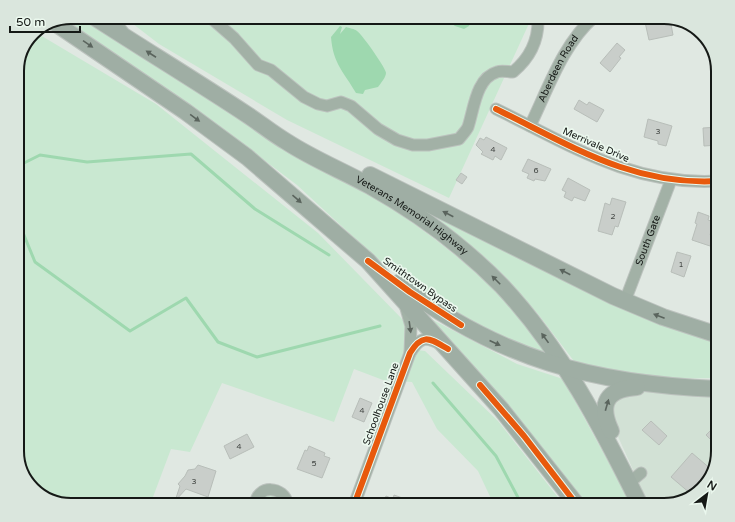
<svg xmlns="http://www.w3.org/2000/svg" width="735" height="522" viewBox="0 0 735 522" font-family="'Varela Round',sans-serif">
<style>
.built{fill:#d2e1d5}
.green{fill:#c9e8d1}
.water{fill:#9ed8af}
.lines{fill:none;stroke-linecap:round;stroke-linejoin:round}
.stream{stroke:#9ed8af;stroke-width:3}
.building{fill:#c9ceca;stroke:#b8beb9}
.minor-casing{stroke:#bcc2be;stroke-width:13}
.highway-casing{stroke:#bcc2be;stroke-width:18}
.minor{stroke:#a2b1a6;stroke-width:11}
.highway{stroke:#9faea4;stroke-width:16}
.cycleway-casing{stroke:#ebf8ee;stroke-width:8}
.cycleway{stroke:#e8590c;stroke-width:6}
.oneway{fill:#5a645d}
.oneway2{fill:#5c655e}
.labels{text-anchor:middle;dominant-baseline:central;stroke-width:3.5;stroke-linejoin:round;paint-order:stroke}
.number-label{font-size:8px;fill:#444845}
.street-label{font-size:10px;fill:#151916;stroke:#ebf8ee}
.rim{fill:none;stroke:#151916;stroke-width:2}
</style>
<rect width="100%" height="100%" fill="#e0e8e2"/>
<path class="built" d="M673,388L718,393V451L707,484L688,499L664,505H649L615,430L611,401L630,391Z"/>
<g class="green">
<path d="M73,17L109,34C167,70 224,105 282,140C359,187 439,233 502,298C520,317 536,338 552,359L485,330L418,290L373,255L297,185L207,117L65,19Z"/>
<path d="M124,17H532L449,198L287,120L159,44Z"/>
<path d="M35,32L156,104L318,233L406,323L409,349L425,351L498,421L564,505H494L478,471L437,429L412,382L383,380L354,369L334,422L222,383L190,452L171,449L150,505H71L38,494L17,454V68Z"/>
<path d="M431,213L718,341V378L660,379L577,365L538,314L488,260Z"/>
<path d="M431,319L517,364L563,379L632,505H586L557,466Z"/>
<path d="M273,493L285,505H259L262,497Z"/>
</g>
<g class="water">
<path d="M442,17H473L469,26L464,29L455,26Z"/>
<path d="M340,26L342,27L340,34L346,27C349,28 355,29 357,31C362,34 387,70 386,73C386,77 381,83 378,87L365,90L363,94L356,93C344,72 333,64 331,37Z"/>
</g>
<g class="lines">
<g class="stream">
<path d="M17,198L23,192L20,165L40,155L87,162L191,154L255,209L329,255"/>
<path d="M17,218L35,262L130,331L186,298L218,342L257,357L380,326"/>
<path d="M433,383L496,456L522,505"/>
</g>
</g>
<g class="building">
<path d="M670,19L673,35L649,40L645,22Z"/>
<path d="M617,43L625,50L619,57L621,58L610,72L600,63Z"/>
<path d="M579,100L587,105L589,102L604,110L597,122L574,109Z"/>
<path d="M648,119L672,126L666,146L658,144V141L644,137Z"/>
<path d="M718,127V145L704,146L703,128Z"/>
<path d="M486,137L507,148L501,160L495,156L493,160L481,154L483,152L476,145L480,138L484,140Z"/>
<path d="M528,159L551,169L545,181L535,179L534,181L527,178L529,174L522,171Z"/>
<path d="M461,173L467,177L462,184L456,180Z"/>
<path d="M568,178L590,190L585,201L574,197L572,201L564,197L566,192L562,190Z"/>
<path d="M612,198L626,202L618,227L615,226L612,235L598,231L605,203L610,205Z"/>
<path d="M698,212L709,216L708,220L714,222L710,235L713,236L710,246L692,240L697,224L695,223Z"/>
<path d="M677,252L691,256L684,277L671,272Z"/>
<path d="M360,398L372,403L364,422L352,417Z"/>
<path d="M651,421L667,436L659,445L642,430Z"/>
<path d="M718,423V447L706,435Z"/>
<path d="M247,434L254,447L230,459L224,446Z"/>
<path d="M309,446L325,453L324,456L330,458L322,478L297,469L305,450L307,451Z"/>
<path d="M692,453L712,470L691,494L671,477Z"/>
<path d="M198,465L216,471L208,497L186,489L175,501L180,486L178,484L185,476L188,470L195,469Z"/>
<path d="M394,495L419,504V505H382L386,496L393,499Z"/>
</g>
<g class="lines">
<g class="minor-casing">
<g id="minor">
<path d="M112,17L123,32"/>
<path d="M210,17L234,38L258,65L271,70L304,97L318,104L327,106L341,102L351,106L378,129L397,140L413,145H428L459,139C462,135 466,131 468,127C474,109 476,78 497,72C502,70 508,72 513,72C530,58 539,39 538,17"/>
<path d="M393,17H398"/>
<path d="M496,109C570,145 632,186 718,181"/>
<path id="s1" d="M530,126C548,89 563,44 594,17"/>
<path id="s2" d="M625,301L671,180"/>
<path d="M405,305L411,326L410,353"/>
<path d="M635,478L641,473"/>
<path d="M255,505C257,484 284,485 288,505"/>
<path d="M354,505L410,353C420,337 425,336 442,345"/>
</g>
</g>
<g class="highway-casing">
<g id="highway">
<path id="s3" d="M94,17C145,50 196,81 246,114C260,123 273,134 287,142C313,159 343,171 370,186C418,213 463,246 502,286C562,350 602,428 640,505"/>
<path d="M55,23L186,112L247,157L368,261L501,409L577,505"/>
<path d="M370,175L613,296L663,317L718,335"/>
<path d="M398,283C499,359 593,384 718,389"/>
<path d="M611,431C598,403 607,389 637,387"/>
</g>
</g>
<use href="#minor" class="minor"/>
<use href="#highway" class="highway"/>
<g class="cycleway-casing">
<g id="cycleway">
<path d="M496,109C570,145 632,186 718,181"/>
<path d="M368,261L410,292L461,325"/>
<path d="M480,385L524,436L577,505"/>
<path d="M354,505L410,353C423,332 430,339 448,349"/>
</g>
</g>
<use href="#cycleway" class="cycleway"/>
</g>
<defs><path id="oneway-solid" d="M-6-.8H1V-3.2L6.5 0L1 3.2V.8H-6Z"/></defs>
<g class="oneway">
<use href="#oneway-solid" transform="translate(88 44) rotate(34)"/>
<use href="#oneway-solid" transform="translate(151 54) rotate(-147)"/>
<use href="#oneway-solid" transform="translate(195 118) rotate(36)"/>
<use href="#oneway-solid" transform="translate(297 199) rotate(41)"/>
<use href="#oneway-solid" transform="translate(448 214) rotate(-153)"/>
<use href="#oneway-solid" transform="translate(565 272) rotate(-153)"/>
<use href="#oneway-solid" transform="translate(496 280) rotate(-135)"/>
<use href="#oneway-solid" transform="translate(659 316) rotate(-159)"/>
<use href="#oneway-solid" transform="translate(545 338) rotate(-126)"/>
<use href="#oneway-solid" transform="translate(495 343) rotate(25)"/>
<use href="#oneway-solid" transform="translate(607 405) rotate(-74)"/>
</g>
<use class="oneway2" href="#oneway-solid" transform="translate(410 327) rotate(82)"/>
<g class="labels">
<g class="number-label">
<text x="658" y="131">3</text>
<text x="493" y="149">4</text>
<text x="536" y="170">6</text>
<text x="613" y="216">2</text>
<text x="681" y="264">1</text>
<text x="362" y="410">4</text>
<text x="239" y="446">4</text>
<text x="314" y="463">5</text>
<text x="194" y="481">3</text>
</g>
<g class="street-label">
<text stroke="none"><textPath href="#s1" startOffset="64">Aberdeen Road</textPath></text>
<text transform="translate(596 145) rotate(24)">Merrivale Drive</text>
<text stroke="none"><textPath href="#s3" startOffset="375">Veterans Memorial Highway</textPath></text>
<text stroke="none"><textPath href="#s2" startOffset="65">South Gate</textPath></text>
<text transform="translate(420 285) rotate(35)">Smithtown Bypass</text>
<text transform="translate(381 404) rotate(-70)">Schoolhouse Lane</text>
</g>
</g>
<path d="M0 0H735V522H0ZM71 24H664A47 47 0 0 1 711 71V451A47 47 0 0 1 664 498H71A47 47 0 0 1 24 451V71A47 47 0 0 1 71 24Z" fill="#dae6dd" fill-rule="evenodd"/>
<path class="rim" d="M71 24H664A47 47 0 0 1 711 71V451A47 47 0 0 1 664 498H71A47 47 0 0 1 24 451V71A47 47 0 0 1 71 24Z"/>
<g transform="translate(707 494) rotate(31)" stroke="#ebf8ee" stroke-width="3" paint-order="stroke">
<path d="M0-3L7 15L0 10L-7 15Z" fill="#151916"/>
<text y="-6" font-size="11" font-weight="bold" text-anchor="middle" fill="#151916">N</text>
</g>
<path d="M10 26v6h70v-6" fill="none" stroke="#151916" stroke-width="2"/>
<text x="16" y="26" font-size="12" fill="#151916" stroke="#ebf8ee" stroke-width="3" paint-order="stroke">50 m</text>
</svg>
